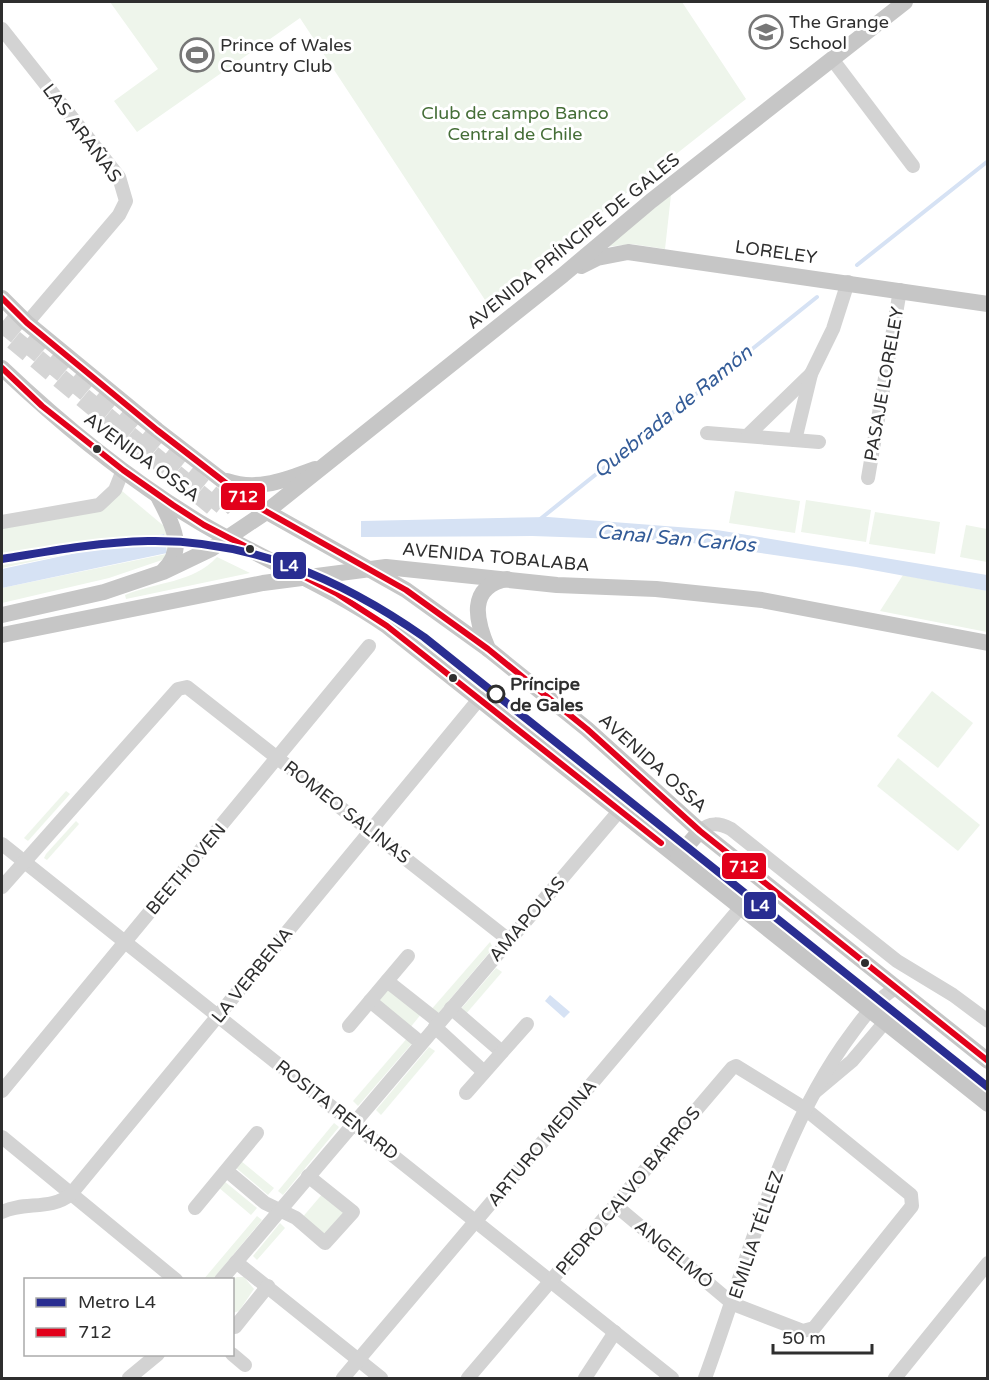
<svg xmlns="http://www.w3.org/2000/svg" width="989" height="1380" viewBox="0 0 989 1380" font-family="'Varela Round',sans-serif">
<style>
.green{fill:#eef5eb}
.water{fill:#d6e2f4}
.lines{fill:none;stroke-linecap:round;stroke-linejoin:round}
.stream{stroke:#d6e2f4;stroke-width:4}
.highway-tunnel{stroke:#d5d5d5;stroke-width:20;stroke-dasharray:20 10;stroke-linecap:butt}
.minor{stroke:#d3d3d3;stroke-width:14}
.major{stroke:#c6c6c6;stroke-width:16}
.bus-1-casing{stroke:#fff;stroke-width:10}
.bus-1{stroke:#e2001a;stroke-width:6}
.metro-1-casing{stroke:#fff;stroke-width:12}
.metro-1{stroke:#292d91;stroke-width:8}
.bus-dot{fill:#2e2e2e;stroke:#fff;stroke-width:2}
.stop-dot{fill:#fff;stroke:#2e2e2e;stroke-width:3}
.labels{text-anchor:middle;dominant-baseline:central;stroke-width:6;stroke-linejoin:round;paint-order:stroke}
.poi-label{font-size:18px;fill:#2e2e2e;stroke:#fff;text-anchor:start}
.park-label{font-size:18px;fill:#456e37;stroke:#fff}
.street-label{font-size:18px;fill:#2e2e2e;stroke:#fff}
.stop-label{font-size:18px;font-weight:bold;fill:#2e2e2e;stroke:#fff;text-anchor:start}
.water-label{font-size:20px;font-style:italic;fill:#345c98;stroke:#fff}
.line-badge{stroke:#fff;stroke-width:2}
.badge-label{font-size:16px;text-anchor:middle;font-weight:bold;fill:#fff}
</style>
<rect width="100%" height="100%" fill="#fff"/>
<g class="green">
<path d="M110,2H682L746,99L487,303L300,18L137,132L114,101L158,69Z"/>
<path d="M671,195L665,249L632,244L605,247Z"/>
<path d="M122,491L165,527L172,544L165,559L109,578L2,603V588L166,554L163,534L2,568V526Z"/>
<path d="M735,491L800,501L795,533L729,523Z"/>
<path d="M806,500L871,510L866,542L801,532Z"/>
<path d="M875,512L940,522L935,554L869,544Z"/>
<path d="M966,525L987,529V562L960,557Z"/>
<path d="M217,557L250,573L126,599L125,595C155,582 194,583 217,557Z"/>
<path d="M903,575L987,591V632L880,611Z"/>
<path d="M932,691L973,723L938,768L897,736Z"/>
<path d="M898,758L980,825L958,851L877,786Z"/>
<path d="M66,791L70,794L28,841L24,838Z"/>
<path d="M76,821L79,824L47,860L44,858L46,854Z"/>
<path d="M490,942L493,948L436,1016L430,1011Z"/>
<path d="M496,968L502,972L465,1015L460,1010Z"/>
<path d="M389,986L422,1013L409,1029L376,1002Z"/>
<path d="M409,1036L415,1040L358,1106L353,1101Z"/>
<path d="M429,1047L435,1051L381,1115L376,1110Z"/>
<path d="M334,1123L339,1127L283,1195L278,1191Z"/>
<path d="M241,1161L274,1188L268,1195L235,1167Z"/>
<path d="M224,1181L257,1208L251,1215L218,1187Z"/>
<path d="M324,1192L349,1213L325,1240L301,1219Z"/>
<path d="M257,1216L262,1220L213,1279L203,1280Z"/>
<path d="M280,1223L285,1228L257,1260L253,1256Z"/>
<path d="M237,1277H244L254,1289L239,1311L233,1313L232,1279Z"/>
</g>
<g class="water">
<path d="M548,517L717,530L987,575V591L856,567L679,541L532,536L361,537V521Z"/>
<path d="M164,534L167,553L2,588V569Z"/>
<path d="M550,995L570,1012L564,1018L545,1001Z"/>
</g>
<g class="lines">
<g class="stream">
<path d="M857,265L988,161"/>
<path d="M539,520L817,297"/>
</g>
<path class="highway-tunnel" d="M2,322L223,505L218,510L2,330"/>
<g class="minor">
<path d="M2,29L119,177L126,201L119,215L27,323"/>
<path d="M832,59L913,166"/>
<path d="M707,433L819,442"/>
<path d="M748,435L811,374"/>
<path d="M795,440L811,374L833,329L848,282"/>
<path d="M868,478L900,290"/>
<path d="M2,522L99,505L115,490L123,470"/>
<path d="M700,831C710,822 719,823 731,829L897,961L953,995L988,1021"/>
<path d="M2,844L672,1378"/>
<path d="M2,887L178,689L187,687L509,940"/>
<path d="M387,981L439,1022"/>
<path d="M370,1001L421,1043"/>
<path d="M451,1008L502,1052"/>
<path d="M349,1026L408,956"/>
<path d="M435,1027L484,1072"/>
<path d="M2,1091L369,646"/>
<path d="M815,1092L852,1061L885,1022"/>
<path d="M466,1093L527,1024"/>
<path d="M2,1137L176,1280"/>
<path d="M227,1171L265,1203L296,1218L325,1243L353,1212L308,1176"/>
<path d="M195,1208L257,1133"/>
<path d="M2,1212C24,1201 51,1211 71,1194L480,698"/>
<path d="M236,1262L381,1378"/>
<path d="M221,1280L620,810"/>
<path d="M232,1324L235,1327L268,1286"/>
<path d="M232,1354L245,1365"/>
<path d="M129,1378L158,1354"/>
<path d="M343,1378L741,907"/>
<path d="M468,1378C556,1275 644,1171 732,1068L736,1066L804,1108L911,1195L912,1206L814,1328L803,1331L733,1304L615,1205"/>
<path d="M585,1378L615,1332"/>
<path d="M705,1378C747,1264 779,1130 852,1033C865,1015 877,999 896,988"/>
<path d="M895,1378L988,1263"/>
</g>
<g class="major">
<path d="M581,266L597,258L628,252L988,304"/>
<path d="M2,298L27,323L157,430L253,504L406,590L488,649L587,729L700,831L988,1061"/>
<path d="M2,368C62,425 128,479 199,522C261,559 328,585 387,626L988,1104"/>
<path d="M227,481C258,492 287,479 315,469"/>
<path d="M158,496C170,521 188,547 164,570"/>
<path d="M2,615L104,592L163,572L211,549L266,512L563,275L651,201L905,2"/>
<path d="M2,635L263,583L386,567L557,585L656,589L762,600L988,643"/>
<path d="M488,649C476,621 467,587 507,579"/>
<path d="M678,856L700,831"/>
</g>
<g class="bus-1-casing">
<g id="bus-1">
<path d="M2,298L27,323L157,430L253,504L406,590L488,649L587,729L700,831L988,1061"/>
<path d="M2,368L42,406L123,470L173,505L204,525L336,593L387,626L661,843"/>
</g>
</g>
<use href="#bus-1" class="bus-1"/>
<g class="metro-1-casing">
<path id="metro-1" d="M2,559C50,551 99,542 148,541C250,539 341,579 424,637L988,1087"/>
</g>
<use href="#metro-1" class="metro-1"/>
</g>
<defs>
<g id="school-ring" transform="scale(1.725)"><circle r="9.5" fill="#fff" stroke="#777" stroke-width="1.5"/><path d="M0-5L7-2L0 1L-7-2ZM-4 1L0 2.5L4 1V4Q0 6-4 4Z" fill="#777"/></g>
<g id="stadium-ring" transform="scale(1.725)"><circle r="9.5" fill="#fff" stroke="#777" stroke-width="1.5"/><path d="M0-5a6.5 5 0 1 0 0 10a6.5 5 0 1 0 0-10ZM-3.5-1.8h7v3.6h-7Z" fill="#777"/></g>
</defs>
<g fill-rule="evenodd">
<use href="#school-ring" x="766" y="32"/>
<use href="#stadium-ring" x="197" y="55"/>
</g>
<g class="bus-dot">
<circle cx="97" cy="449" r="5"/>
<circle cx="250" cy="549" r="5"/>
<circle cx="453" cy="678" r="5"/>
<circle cx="865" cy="963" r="5"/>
</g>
<circle class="stop-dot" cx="496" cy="694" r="8"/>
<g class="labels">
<g class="poi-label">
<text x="789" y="22">The Grange<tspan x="789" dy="21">School</tspan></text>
<text x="220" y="45">Prince of Wales<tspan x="220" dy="21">Country Club</tspan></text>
</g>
<g class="park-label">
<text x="515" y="113">Club de campo Banco<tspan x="515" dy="21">Central de Chile</tspan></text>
</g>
<g class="street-label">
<text transform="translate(82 133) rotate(53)">LAS ARAÑAS</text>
<text transform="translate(573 241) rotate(-39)">AVENIDA PRÍNCIPE DE GALES</text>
<text transform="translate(776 252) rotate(8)">LORELEY</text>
<text transform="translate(884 384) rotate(-80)">PASAJE LORELEY</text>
<text transform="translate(142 457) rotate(36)">AVENIDA OSSA</text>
<text transform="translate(496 557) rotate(5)">AVENIDA TOBALABA</text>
<text transform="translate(653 763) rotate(42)">AVENIDA OSSA</text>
<text transform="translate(347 812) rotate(38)">ROMEO SALINAS</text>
<text transform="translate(186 869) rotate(-50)">BEETHOVEN</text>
<text transform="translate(527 919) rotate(-49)">AMAPOLAS</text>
<text transform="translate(252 975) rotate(-51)">LA VERBENA</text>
<text transform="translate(337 1110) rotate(38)">ROSITA RENARD</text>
<text transform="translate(542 1143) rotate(-50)">ARTURO MEDINA</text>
<text transform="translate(628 1191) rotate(-50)">PEDRO CALVO BARROS</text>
<text transform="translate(756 1235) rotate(-71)">EMILIA TÉLLEZ</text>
<text transform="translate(674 1254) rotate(40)">ANGELMÓ</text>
</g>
<g class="stop-label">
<text x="510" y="684">Príncipe<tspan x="510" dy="21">de Gales</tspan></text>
</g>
<g class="water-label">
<text transform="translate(673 412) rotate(-39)">Quebrada de Ramón</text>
<text transform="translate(676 539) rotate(5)">Canal San Carlos</text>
</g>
</g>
<g class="line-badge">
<rect x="220" y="482" width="46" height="29" rx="6" fill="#e2001a"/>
<rect x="272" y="551" width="35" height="29" rx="6" fill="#292d91"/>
<rect x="721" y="852" width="46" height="28" rx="6" fill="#e2001a"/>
<rect x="743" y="891" width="34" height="29" rx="6" fill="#292d91"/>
</g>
<g class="badge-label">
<text x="243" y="502">712</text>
<text x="289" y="571">L4</text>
<text x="744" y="872">712</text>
<text x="760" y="911">L4</text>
</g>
<rect width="989" height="1380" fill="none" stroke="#2e2e2e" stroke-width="6"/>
<rect x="24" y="1278" width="210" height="78" fill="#ffffff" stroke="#ababab" stroke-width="1.5"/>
<rect x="36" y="1298" width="30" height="9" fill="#292d91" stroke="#ababab" stroke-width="1.5"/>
<text x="78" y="1308" font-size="18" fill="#2e2e2e">Metro L4</text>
<rect x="36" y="1328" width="30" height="9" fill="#e2001a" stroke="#ababab" stroke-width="1.5"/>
<text x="78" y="1338" font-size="18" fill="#2e2e2e">712</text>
<path d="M773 1344v9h99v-9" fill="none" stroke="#2e2e2e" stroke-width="3"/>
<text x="782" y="1344" font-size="18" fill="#2e2e2e" stroke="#ffffff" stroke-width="4.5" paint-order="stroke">50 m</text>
</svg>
